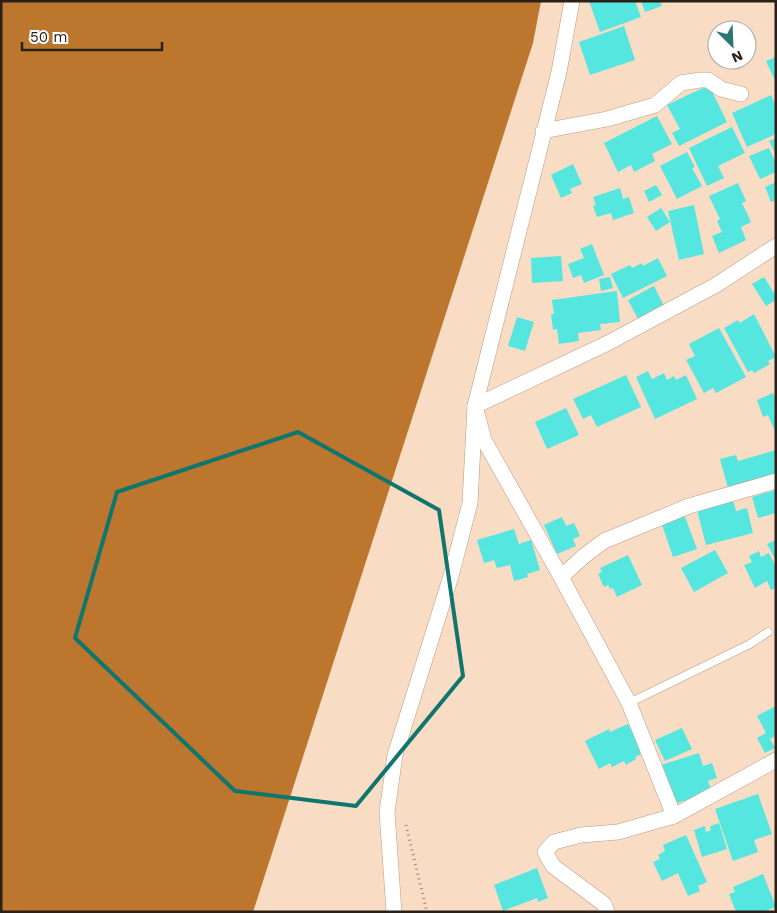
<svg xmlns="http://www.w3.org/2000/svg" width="777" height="913" viewBox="0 0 777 913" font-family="'Work Sans',sans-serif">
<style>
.water{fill:#bc762e}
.building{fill:#55e6e0}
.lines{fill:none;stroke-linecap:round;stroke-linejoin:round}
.lane-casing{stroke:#b89d86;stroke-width:9}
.street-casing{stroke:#b89d86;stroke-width:16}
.path{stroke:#9a8675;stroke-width:3;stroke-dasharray:1 4;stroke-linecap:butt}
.lane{stroke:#fff;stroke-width:8}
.street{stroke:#fff;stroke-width:15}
.marked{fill:none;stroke:#0f766e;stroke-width:4;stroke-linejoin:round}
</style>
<rect width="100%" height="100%" fill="#f8dcc4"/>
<path class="water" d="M1,1H541L533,43L253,912H1Z"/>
<g class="building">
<path d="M589,1H635L641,17L600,32Z"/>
<path d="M641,1H660L662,6L645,12Z"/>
<path d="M624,26L635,60L590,75L579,42Z"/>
<path d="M776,57V83L766,61Z"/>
<path d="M709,85L727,122L679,146L672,133L680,129L667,105Z"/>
<path d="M771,95L776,106V134L747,147L732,113Z"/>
<path d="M657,116L672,144L652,154L655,161L634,172L631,165L618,172L604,143Z"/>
<path d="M732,127L745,153L718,166L724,178L707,186L689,148Z"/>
<path d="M776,138V155L769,141Z"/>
<path d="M769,148L776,163V172L760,179L749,156Z"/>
<path d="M687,152L695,167L692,168L702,186L677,199L660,166Z"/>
<path d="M573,164L582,184L570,189L572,193L561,198L551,175Z"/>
<path d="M776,182V200L771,202L765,187Z"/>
<path d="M738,183L746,201L742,203L751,222L741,227L746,240L719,253L712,236L722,232L717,221L720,219L709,196Z"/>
<path d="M656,185L662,195L649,202L644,191Z"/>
<path d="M620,188L623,199L629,197L634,213L613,220L611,213L597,217L593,206L596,205L593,197Z"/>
<path d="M694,205L704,254L679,260L668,211Z"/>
<path d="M661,208L670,222L656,231L647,217Z"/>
<path d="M592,244L604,275L584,283L581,275L573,278L568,264L584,258L580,249Z"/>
<path d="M561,256L563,281L532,283L531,258Z"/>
<path d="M658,258L667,276L623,298L611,274L630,265L632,268L642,263L643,266Z"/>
<path d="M610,277L613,288L601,291L599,279Z"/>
<path d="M764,277L776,296V300L766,306L752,284Z"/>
<path d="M654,286L665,308L639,321L628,300Z"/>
<path d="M617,291L620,322L600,324L601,330L578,333L579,341L559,344L557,329L553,330L551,314H554L552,300Z"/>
<path d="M754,314L776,357L768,361L770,364L754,373L752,370L748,372L724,328L738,320L740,323Z"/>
<path d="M517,317L534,322L525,351L508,346Z"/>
<path d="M719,328L746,377L716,393L713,388L704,393L686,360L695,356L689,344Z"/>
<path d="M648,371L652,379L664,373L667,380L674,376L676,380L686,375L697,399L655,419L636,377Z"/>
<path d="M626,375L641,407L597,427L591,415L583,419L573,399Z"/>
<path d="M773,393L776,399V434L768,415L763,417L757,400Z"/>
<path d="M566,408L579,435L547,449L535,422Z"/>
<path d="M776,450V474L728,488L720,459L736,455L738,461Z"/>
<path d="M776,490V513L758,518L752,497Z"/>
<path d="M733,500L736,511L747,508L753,533L706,545L697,510Z"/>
<path d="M684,514L697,549L673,557L661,522Z"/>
<path d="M562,517L566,526L574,523L580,536L573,539L576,546L557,554L544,525Z"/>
<path d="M514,529L519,544L531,540L540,570L527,574L528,577L514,581L510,565L497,568L494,560L484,563L477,540Z"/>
<path d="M776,540V561L767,544Z"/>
<path d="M715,550L728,573L694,592L681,568Z"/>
<path d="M759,551L761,557L769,553L776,567V588L771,590L767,581L755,588L744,565L752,562L749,556Z"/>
<path d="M628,555L642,585L617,597L613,588L610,589L608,585L604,587L598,574L602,572L600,568Z"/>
<path d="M776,706V736L770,739L775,748L765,753L757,738L766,733L757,716Z"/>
<path d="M628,724L643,753L635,757L636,759L626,765L624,761L612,767L610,763L599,769L585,741L609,729L610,732Z"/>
<path d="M682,728L692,749L665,761L655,740Z"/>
<path d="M699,753L703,766L712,763L717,778L708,781L712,792L674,804L661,765Z"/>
<path d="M758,794L772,834L754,840L758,852L733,861L715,809Z"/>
<path d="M719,823L727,849L702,857L694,830L705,826L706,832L711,830L710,826Z"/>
<path d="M686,835L707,882L698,886L700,891L688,896L678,873L662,881L653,862L660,859L658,855L665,851L663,845Z"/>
<path d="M537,868L548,898L538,902L537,898L503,911L494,885Z"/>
<path d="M763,874L776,907L763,912H736L729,894L735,892L733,887Z"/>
</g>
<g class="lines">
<g class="lane-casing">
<path id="lane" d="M629,703L750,644L768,632"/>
</g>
<g class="street-casing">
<g id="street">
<path d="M572,1L559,72L475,406L484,440L561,577L629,703L674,816"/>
<path d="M543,131L607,119L655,105L681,83L700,80H708L721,89L741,94"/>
<path d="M561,577L584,556L604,541L689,506L776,481"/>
<path d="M394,912L387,812L395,755L451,576L470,503L475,406L608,343L716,285L776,246"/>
<path d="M607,912L604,904L553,866L545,852L554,842L581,835L618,832L674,816L776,760"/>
</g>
</g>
<path class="path" d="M406,825L427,912"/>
<use href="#lane" class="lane"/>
<use href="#street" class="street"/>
</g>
<path class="marked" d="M298,432L439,510L463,676L356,806L235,791L75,638L117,492Z"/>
<rect width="777" height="913" fill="none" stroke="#2a2017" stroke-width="5"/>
<g transform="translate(732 45) rotate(156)"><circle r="24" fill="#ffffff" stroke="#aaa6a2"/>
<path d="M0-4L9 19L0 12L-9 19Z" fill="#2c7572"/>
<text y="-8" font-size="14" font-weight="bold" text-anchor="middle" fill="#2a2017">N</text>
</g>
<path d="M22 42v8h140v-8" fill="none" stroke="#2a2017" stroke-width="2.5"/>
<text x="30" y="42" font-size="15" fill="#2a2017" stroke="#ffffff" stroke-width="4" paint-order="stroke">50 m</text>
</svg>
